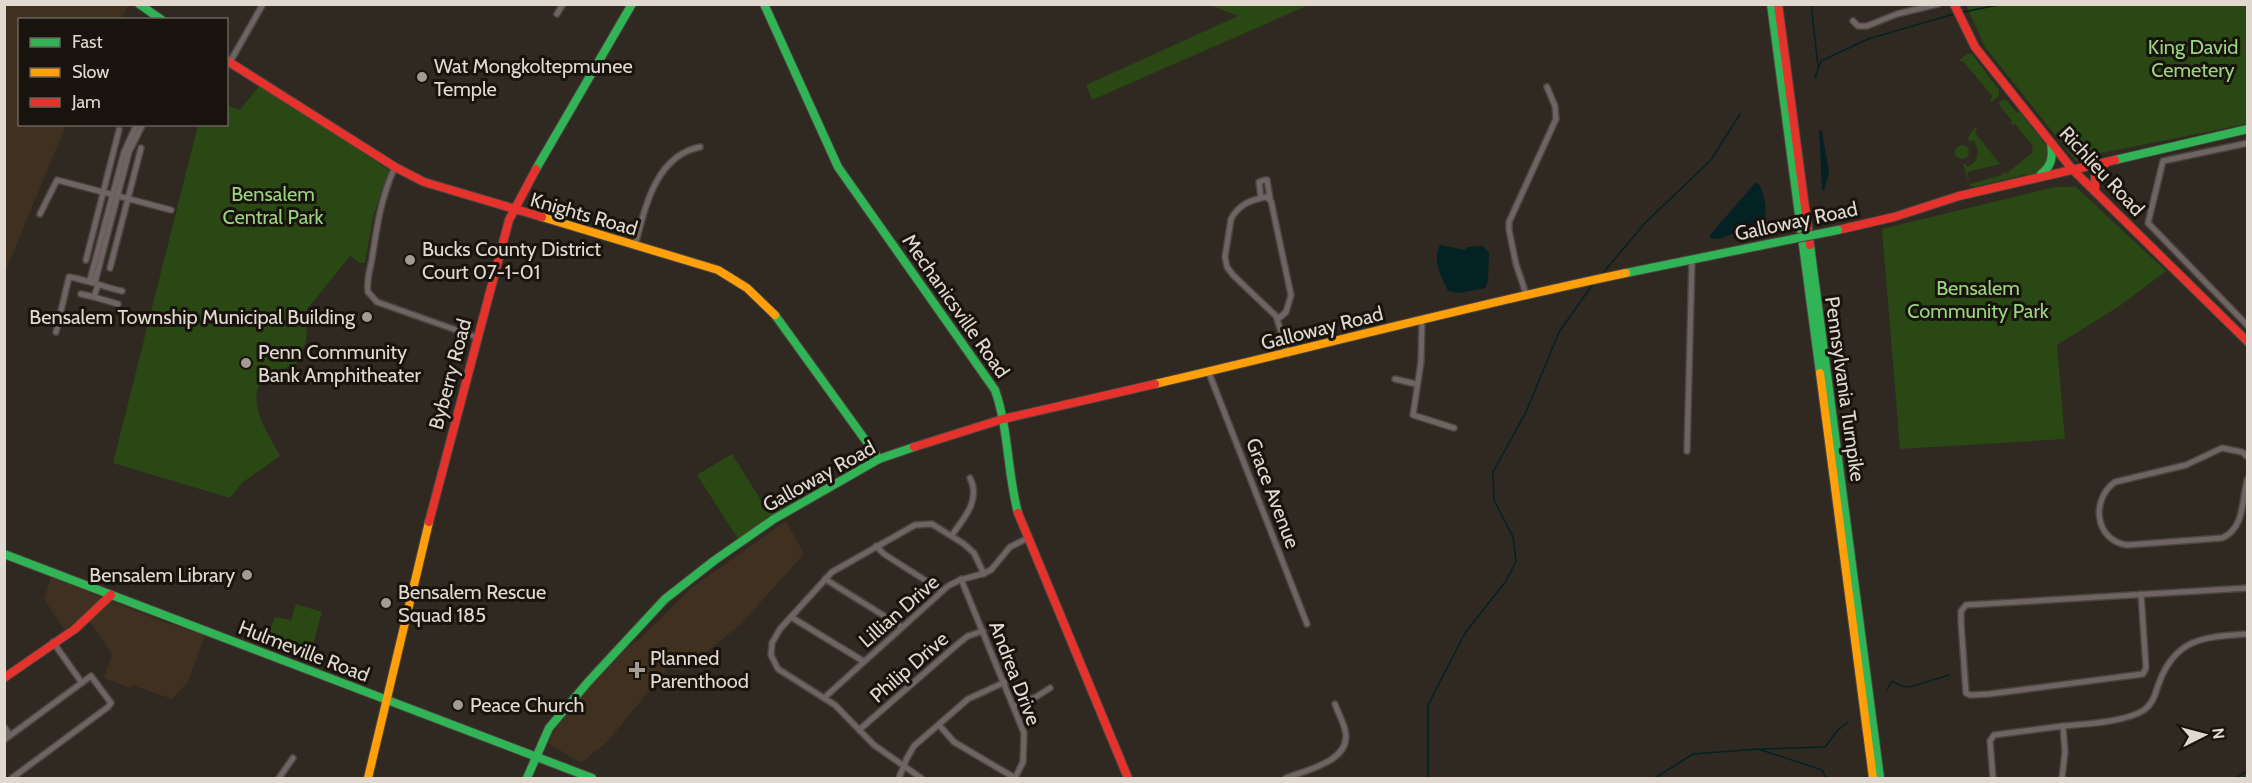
<svg xmlns="http://www.w3.org/2000/svg" width="2252" height="783" viewBox="0 0 2252 783" font-family="Cabin,sans-serif">
<style>
.built{fill:#3f301f}
.green{fill:#294814}
.water{fill:#042123}
.lines{fill:none;stroke-linecap:round;stroke-linejoin:round}
.stream{stroke:#042123;stroke-width:1.5}
.street-casing{stroke:#4b453f;stroke-width:8}
.fast-casing{stroke:#4b453f;stroke-width:10}
.slow-casing{stroke:#4b453f;stroke-width:10}
.jam-casing{stroke:#4b453f;stroke-width:10}
.street{stroke:#6f6463;stroke-width:5}
.fast{stroke:#30b455;stroke-width:8}
.slow{stroke:#ff9f0a;stroke-width:8}
.jam{stroke:#e5322d;stroke-width:8}
.fast-bridge-casing{stroke:#4b453f;stroke-width:10;stroke-linecap:butt}
.fast-bridge{stroke:#30b455;stroke-width:8}
.poi-dot{fill:#a39b93;stroke:#19130d;stroke-width:2}
.labels{text-anchor:middle;dominant-baseline:central;stroke-width:6;stroke-linejoin:round;paint-order:stroke}
.park-label{font-size:20px;fill:#9bd47f;stroke:#19130d}
.poi-label{font-size:20px;fill:#e1d9d0;stroke:#19130d;text-anchor:start}
.street-label{font-size:20px;fill:#e1d9d0;stroke:#19130d}
</style>
<rect width="100%" height="100%" fill="#2f2922"/>
<g class="built">
<path d="M4,5H129L121,19L20,20V124L66,125L6,270L4,267Z"/>
<path d="M786,521L804,554L740,625L683,671L668,668L607,742L581,763L548,743L553,732L572,706L628,647L643,636L691,588Z"/>
<path d="M51,577L161,621L205,635L188,682L172,699L132,685L131,688L104,678L112,654L85,615L64,630L44,599Z"/>
</g>
<g class="green">
<path d="M1209,5H1309L1092,100L1086,85L1238,16Z"/>
<path d="M1971,5H2247V124L2101,153L2076,161L1985,47L1966,5Z"/>
<path d="M1967,54H1972L1999,90V96L1993,101H1990L1992,96L1963,61H1958Z"/>
<path d="M260,85L389,170L373,217L365,263H360L350,256L308,308L306,342L296,364C287,368 273,371 266,377C242,398 269,435 280,456L243,482L230,498L113,463L198,125L226,124L227,106L240,110Z"/>
<path d="M2005,99L2017,113L2019,111L2049,149L2051,160L2040,173L2028,177L2027,174L1975,187L1970,186L1963,164H1966L1967,167C1980,162 1979,151 1974,140L1970,142L1968,138L1975,127L1977,129L1975,133L2000,164L1967,172L1970,184L2002,175L2003,172L2006,174L2033,152L2031,148L2033,146L2015,124L2011,125L2012,121L1998,103Z"/>
<circle cx="1962" cy="152" r="7"/>
<path d="M2055,187H2076L2166,271L2121,305L2057,345L2065,439L1900,449L1882,229Z"/>
<path d="M732,454L764,505L792,487L802,502L740,542L697,475Z"/>
<path d="M296,604L322,612L312,648L309,653L302,655C290,651 283,645 277,634L269,632L275,617L291,620Z"/>
</g>
<g class="water">
<path d="M1819,130L1822,131L1829,172L1824,191L1822,189Z"/>
<path d="M1755,183L1759,184C1764,194 1768,211 1764,221L1719,239L1710,238V235Z"/>
<path d="M1440,245L1465,250L1467,247L1483,246L1489,253L1488,280L1485,288L1460,293L1448,291C1441,275 1432,262 1440,245Z"/>
</g>
<g class="lines">
<g class="stream">
<path d="M1811,4L1818,66"/>
<path d="M1963,12L2003,4"/>
<path d="M1815,78L1821,61L1868,39L1954,14"/>
<path d="M1602,274L1645,223L1711,160L1740,114"/>
<path d="M1887,690L1892,681L1901,686L1910,687L1949,675"/>
<path d="M1762,749L1825,747L1837,731L1848,722"/>
<path d="M1428,778V705L1465,633L1506,581L1516,561L1513,537L1494,500L1493,472L1526,412L1559,332L1593,284"/>
<path d="M1655,778L1693,754L1758,749L1822,770L1826,778"/>
<path d="M2236,778L2248,770"/>
</g>
<g class="street-casing">
<g id="street">
<path d="M557,14L563,4"/>
<path d="M1853,21L1858,26H1867L1897,14L1938,4"/>
<path d="M230,62L263,4"/>
<path d="M2248,143L2163,161L2148,223L2248,326"/>
<path d="M395,167C381,197 377,226 372,259C370,270 366,281 368,292L377,302L476,337"/>
<path d="M1261,198L1259,182L1265,180H1267L1270,198"/>
<path d="M40,214L57,180L171,210"/>
<path d="M635,246C645,208 655,156 700,147"/>
<path d="M86,260L119,130"/>
<path d="M110,268L141,148"/>
<path d="M90,280L124,152L137,124"/>
<path d="M95,282L129,152L143,124"/>
<path d="M98,285L94,297L118,304"/>
<path d="M81,294L94,297"/>
<path d="M1526,294L1516,264L1509,230V222L1556,119L1555,106L1547,87"/>
<path d="M1278,319L1286,312L1291,295L1271,201L1266,197C1251,200 1239,204 1231,219L1225,257L1227,267L1233,275L1276,316L1288,354"/>
<path d="M1422,320L1421,362L1413,415L1454,428"/>
<path d="M56,332L69,277C88,280 103,287 122,291"/>
<path d="M1209,373L1307,624"/>
<path d="M1395,379L1416,384"/>
<path d="M1687,451L1692,259"/>
<path d="M2248,457L2242,452L2222,448L2186,465L2115,482C2091,499 2094,540 2127,545L2222,538C2246,528 2241,498 2248,478"/>
<path d="M952,535C964,518 981,500 970,478"/>
<path d="M876,546L884,554L942,591"/>
<path d="M825,579L902,627"/>
<path d="M961,579L1024,733L1023,762L1015,778"/>
<path d="M2141,594L2146,668L2143,674L1989,694L1970,695L1966,693L1961,622V611L1966,605L2248,588"/>
<path d="M791,617L863,661"/>
<path d="M53,642L82,683"/>
<path d="M824,698L948,586L960,580L982,574L991,570L1010,547L1028,538"/>
<path d="M1014,706L1036,697L1050,688"/>
<path d="M939,725L954,742L1015,778"/>
<path d="M2063,726C2085,724 2126,722 2144,710C2154,703 2155,693 2159,683C2176,637 2205,637 2248,634"/>
<path d="M4,727L10,735"/>
<path d="M859,730L959,643L968,636L983,631"/>
<path d="M4,740L91,676L111,703L108,707L12,778"/>
<path d="M279,778L293,758"/>
<path d="M899,778L907,758L914,746L968,699L1005,682"/>
<path d="M921,778L874,745L835,705L778,669L771,655L772,643L780,629L832,572L915,525L932,524L964,544L974,553L984,574"/>
<path d="M1286,778C1306,770 1353,761 1345,730C1343,721 1338,713 1335,704"/>
<path d="M1993,778L1990,741L1994,735L2063,726L2065,752L2062,778"/>
</g>
</g>
<g class="fast-casing">
<g id="fast">
<path d="M139,4L162,20"/>
<path d="M764,4L838,167L995,390C1009,430 1007,472 1018,513"/>
<path d="M1771,4L1820,373"/>
<path d="M2115,160L2248,129"/>
<path d="M536,169L632,4"/>
<path d="M2041,174C2052,166 2053,156 2051,143"/>
<path d="M1810,245L1880,778"/>
<path d="M1626,273L1768,244"/>
<path d="M775,315L879,459"/>
<path d="M4,554L592,778"/>
<path d="M527,778L549,728L588,682L665,599L715,560L774,519L879,459L914,447"/>
</g>
</g>
<g class="slow-casing">
<g id="slow">
<path d="M542,217L718,270L747,288L775,315"/>
<path d="M1820,373L1873,778"/>
<path d="M1155,384C1312,348 1468,306 1626,273"/>
<path d="M368,778L429,522"/>
</g>
</g>
<g class="jam-casing">
<g id="jam">
<path d="M1778,4L1810,245"/>
<path d="M1954,4L1975,47L2072,169L2248,342"/>
<path d="M226,60L395,167L424,182L542,217"/>
<path d="M2095,189V173L2107,162"/>
<path d="M1838,230L1894,217L1959,196L2115,160"/>
<path d="M914,447L1003,419L1155,384"/>
<path d="M1018,513L1128,778"/>
<path d="M429,522L509,220L536,169"/>
<path d="M4,678L75,629L111,595"/>
</g>
</g>
<use href="#street" class="street"/>
<use href="#fast" class="fast"/>
<use href="#slow" class="slow"/>
<use href="#jam" class="jam"/>
<g class="fast-bridge-casing">
<path id="fast-bridge" d="M1768,244L1838,230"/>
</g>
<use href="#fast-bridge" class="fast-bridge"/>
</g>
<g class="poi-dot">
<circle cx="422" cy="77" r="6"/>
<circle cx="410" cy="260" r="6"/>
<circle cx="367" cy="317" r="6"/>
<circle cx="246" cy="363" r="6"/>
<circle cx="247" cy="575" r="6"/>
<circle cx="386" cy="603" r="6"/>
<path d="M634 661h6v6h6v6h-6v6h-6v-6h-6v-6h6z"/>
<circle cx="458" cy="705" r="6"/>
</g>
<g class="labels">
<g class="park-label">
<text x="2193" y="47">King David<tspan x="2193" dy="23">Cemetery</tspan></text>
<text x="273" y="194">Bensalem<tspan x="273" dy="23">Central Park</tspan></text>
<text x="1978" y="288">Bensalem<tspan x="1978" dy="23">Community Park</tspan></text>
</g>
<g class="poi-label">
<text x="434" y="66">Wat Mongkoltepmunee<tspan x="434" dy="23">Temple</tspan></text>
<text x="422" y="249">Bucks County District<tspan x="422" dy="23">Court 07-1-01</tspan></text>
<text x="355" y="317" text-anchor="end">Bensalem Township Municipal Building</text>
<text x="258" y="352">Penn Community<tspan x="258" dy="23">Bank Amphitheater</tspan></text>
<text x="235" y="575" text-anchor="end">Bensalem Library</text>
<text x="398" y="592">Bensalem Rescue<tspan x="398" dy="23">Squad 185</tspan></text>
<text x="650" y="658">Planned<tspan x="650" dy="23">Parenthood</tspan></text>
<text x="470" y="705">Peace Church</text>
</g>
<g class="street-label">
<text transform="translate(2102 171) rotate(47)">Richlieu Road</text>
<text transform="translate(584 214) rotate(16)">Knights Road</text>
<text transform="translate(1796 221) rotate(-12)">Galloway Road</text>
<text transform="translate(956 306) rotate(55)">Mechanicsville Road</text>
<text transform="translate(1322 328) rotate(-14)">Galloway Road</text>
<text transform="translate(450 374) rotate(-75)">Byberry Road</text>
<text transform="translate(1845 389) rotate(82)">Pennsylvania Turnpike</text>
<text transform="translate(819 476) rotate(-29)">Galloway Road</text>
<text transform="translate(1273 493) rotate(69)">Grace Avenue</text>
<text transform="translate(899 611) rotate(-41)">Lillian Drive</text>
<text transform="translate(304 651) rotate(21)">Hulmeville Road</text>
<text transform="translate(909 667) rotate(-41)">Philip Drive</text>
<text transform="translate(1015 673) rotate(69)">Andrea Drive</text>
</g>
</g>
<rect width="2252" height="783" fill="none" stroke="#e1d9d0" stroke-width="12"/>
<rect x="18" y="18" width="210" height="108" fill="#19130d" stroke="#69625b" stroke-width="1.5"/>
<rect x="30" y="38" width="30" height="9" fill="#30b455" stroke="#69625b" stroke-width="1.5"/>
<text x="72" y="48" font-size="18" fill="#e1d9d0">Fast</text>
<rect x="30" y="68" width="30" height="9" fill="#ff9f0a" stroke="#69625b" stroke-width="1.5"/>
<text x="72" y="78" font-size="18" fill="#e1d9d0">Slow</text>
<rect x="30" y="98" width="30" height="9" fill="#e5322d" stroke="#69625b" stroke-width="1.5"/>
<text x="72" y="108" font-size="18" fill="#e1d9d0">Jam</text>
<g transform="translate(2204 735) rotate(84)" stroke="#19130d" stroke-width="4.5" paint-order="stroke">
<path d="M0-4.5L10 22L0 15L-10 22Z" fill="#e1d9d0"/>
<text y="-9" font-size="16" font-weight="bold" text-anchor="middle" fill="#e1d9d0">N</text>
</g>
</svg>
